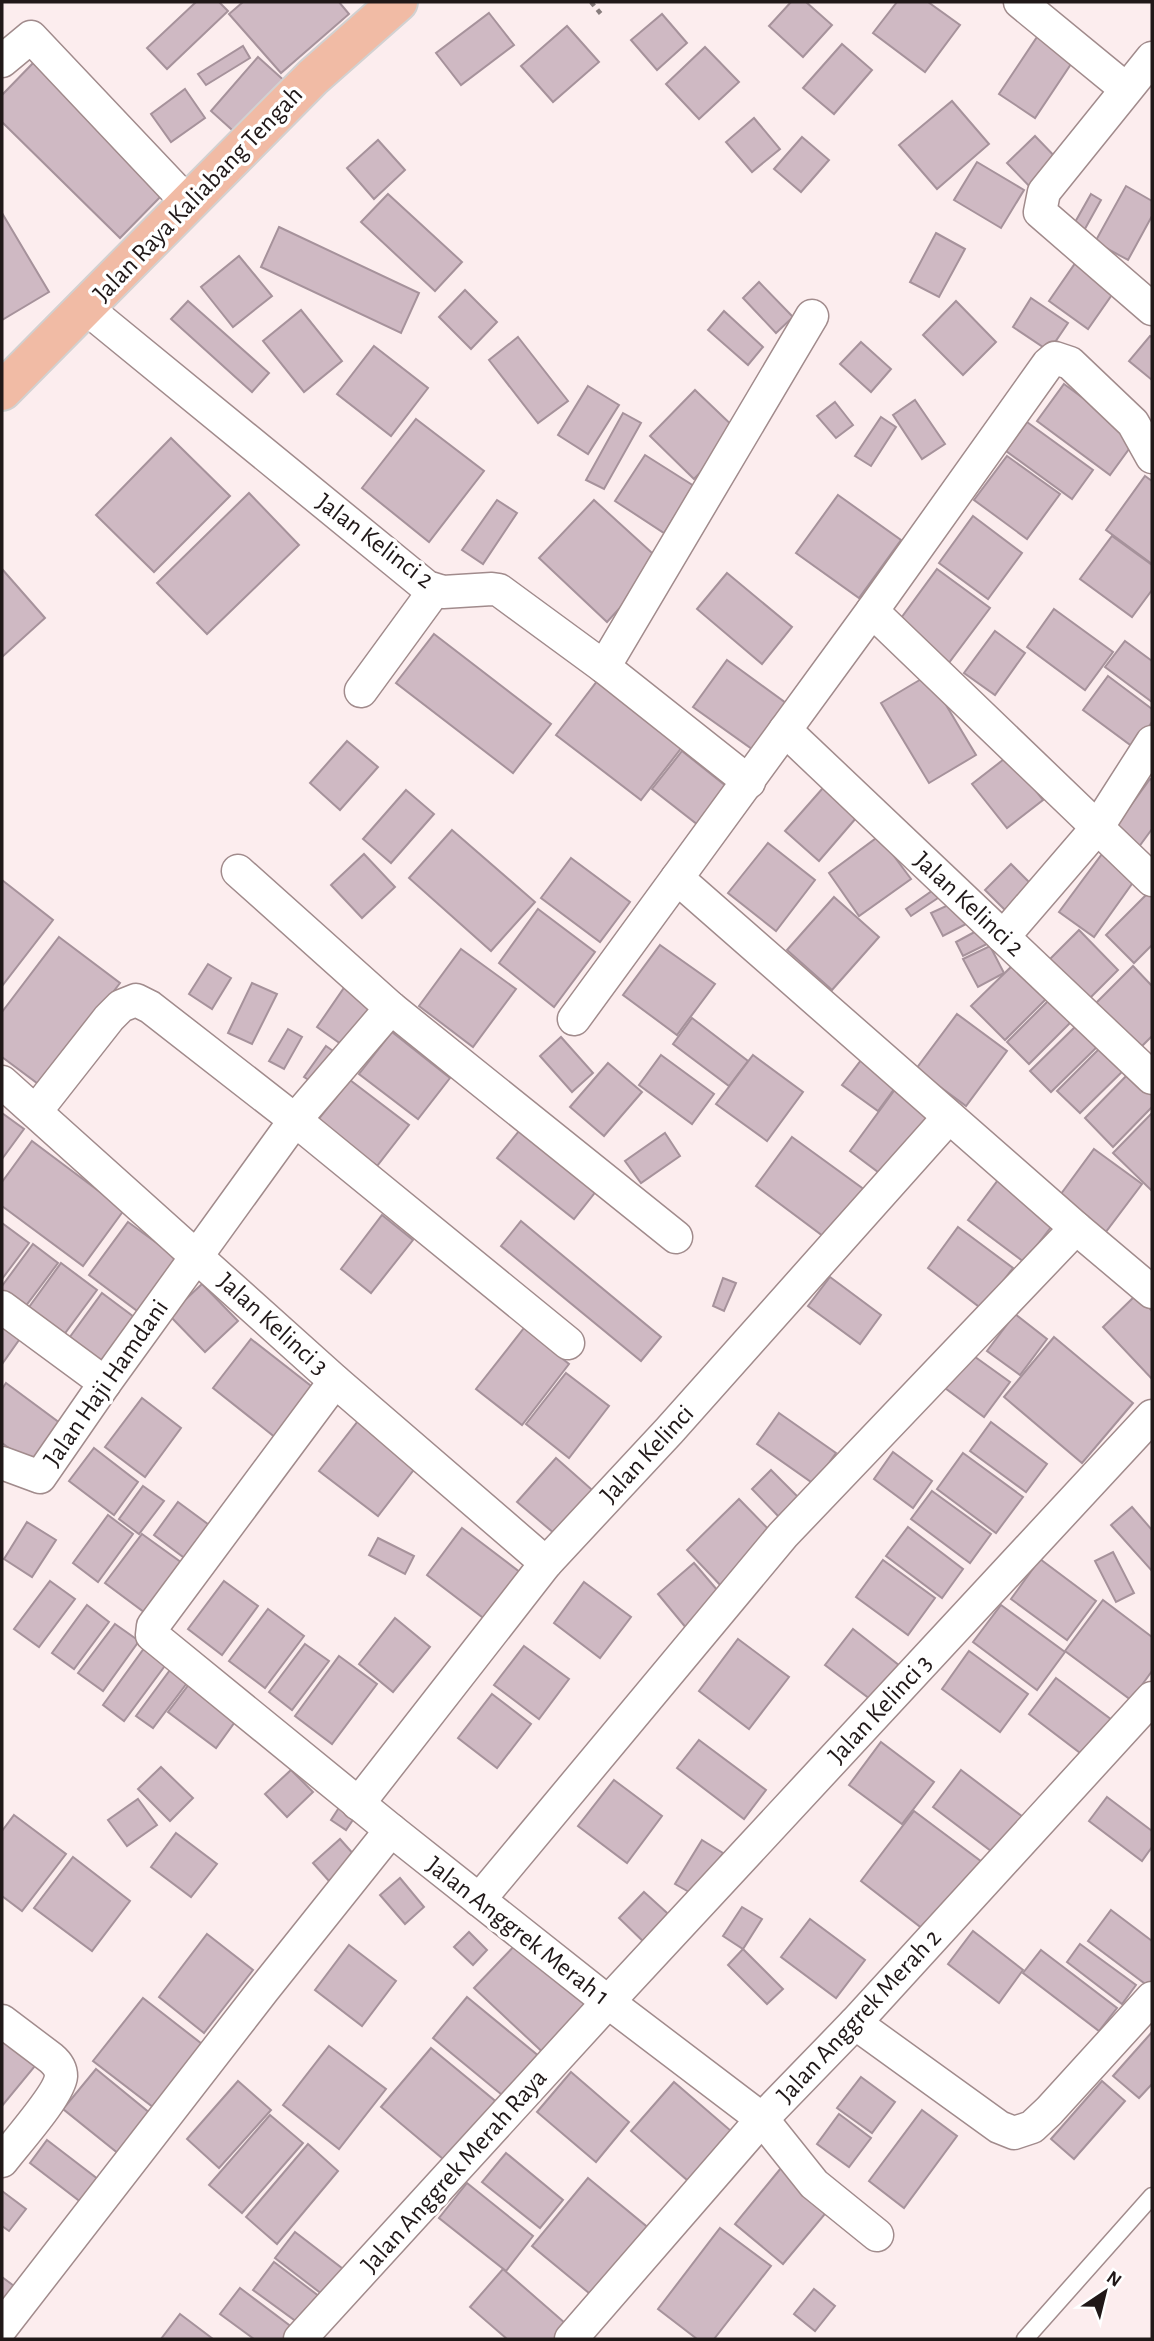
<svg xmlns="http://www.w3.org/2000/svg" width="1154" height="2341" viewBox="0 0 1154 2341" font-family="'Alegreya Sans',sans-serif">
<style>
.building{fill:#cfb9c3;stroke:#a6929b;stroke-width:2}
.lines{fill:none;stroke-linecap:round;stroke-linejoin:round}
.service-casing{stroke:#a18b8c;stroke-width:19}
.minor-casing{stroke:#a18b8c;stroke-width:35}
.primary-casing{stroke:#d2d1d1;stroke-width:42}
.path{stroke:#887d7d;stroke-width:4.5;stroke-dasharray:5 5;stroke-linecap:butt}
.service{stroke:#fff;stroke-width:16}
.minor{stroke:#fff;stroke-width:32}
.primary{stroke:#f1bba5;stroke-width:38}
.labels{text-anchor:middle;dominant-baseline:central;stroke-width:7;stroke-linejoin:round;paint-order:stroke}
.street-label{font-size:26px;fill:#201818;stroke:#fff}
</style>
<rect width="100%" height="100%" fill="#fcedee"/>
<g class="building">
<path d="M196,2H219L228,11L167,69L147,48Z"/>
<path d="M243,2H339L349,14L281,73L229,14Z"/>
<path d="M791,2H806L832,25L803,57L769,26Z"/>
<path d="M897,2H928L960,25L925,72L873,33Z"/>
<path d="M489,13L514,45L461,85L436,53Z"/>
<path d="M662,14L687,43L657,70L631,40Z"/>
<path d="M567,26L599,62L553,102L521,66Z"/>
<path d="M1043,28L1079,52L1035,118L999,94Z"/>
<path d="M842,44L872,70L834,114L803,88Z"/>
<path d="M243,46L250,58L206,85L198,74Z"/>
<path d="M705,47L739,82L699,119L666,84Z"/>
<path d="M258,57L288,84L240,137L211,111Z"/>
<path d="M36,60L168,189L120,238L2,122V95Z"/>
<path d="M185,89L205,118L171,142L151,114Z"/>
<path d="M952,101L989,144L937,189L899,145Z"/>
<path d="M754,118L780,149L752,172L726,142Z"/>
<path d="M1035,136L1063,165L1035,192L1007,163Z"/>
<path d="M802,137L829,160L801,192L774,169Z"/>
<path d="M378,140L405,170L374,199L347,168Z"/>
<path d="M977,162L1024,190L1001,228L954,200Z"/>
<path d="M1126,186L1152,201V216L1128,260L1095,242Z"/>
<path d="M388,194L462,262L435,291L361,222Z"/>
<path d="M1091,194L1101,200L1081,236L1070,231Z"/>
<path d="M2,213L49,292L2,320Z"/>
<path d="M279,227L419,293L401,333L261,267Z"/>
<path d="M936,233L965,249L939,297L910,282Z"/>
<path d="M239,256L272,296L233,327L201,287Z"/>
<path d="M1076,262L1116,289L1088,329L1049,301Z"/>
<path d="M759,282L793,317L776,333L743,298Z"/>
<path d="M465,290L497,322L471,349L439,317Z"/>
<path d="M1031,298L1068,323L1049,351L1013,327Z"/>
<path d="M188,301L269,373L252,392L171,319Z"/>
<path d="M956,301L996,342L963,375L923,335Z"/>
<path d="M301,310L342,361L304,392L263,341Z"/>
<path d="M724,311L763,347L748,365L708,330Z"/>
<path d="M1150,336L1152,337V380L1129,361Z"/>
<path d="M518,337L568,401L538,423L489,360Z"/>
<path d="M861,342L891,369L871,392L840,364Z"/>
<path d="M374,346L428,388L391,436L337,394Z"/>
<path d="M1064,384L1137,438L1110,475L1037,421Z"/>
<path d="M588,386L619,405L588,454L558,435Z"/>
<path d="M695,390L739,432L694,479L650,436Z"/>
<path d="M915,400L945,444L922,459L893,415Z"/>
<path d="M835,402L853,425L836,438L817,416Z"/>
<path d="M623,413L641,423L604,489L586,480Z"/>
<path d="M881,417L896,427L871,466L855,456Z"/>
<path d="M416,419L484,471L429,542L362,488Z"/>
<path d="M1027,422L1093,470L1072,499L1006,451Z"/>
<path d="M171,438L230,496L154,572L96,515Z"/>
<path d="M645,455L694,486L664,533L615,501Z"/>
<path d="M1007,456L1060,494L1027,539L974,500Z"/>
<path d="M1145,476L1152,481V564L1106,530Z"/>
<path d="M249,493L299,545L207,634L157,583Z"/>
<path d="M838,495L901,540L859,598L796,553Z"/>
<path d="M497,500L517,513L483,564L462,550Z"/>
<path d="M594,500L662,562L607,622L539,558Z"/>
<path d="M973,516L1022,553L988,599L939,563Z"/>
<path d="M1112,536L1152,565V590L1132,617L1080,579Z"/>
<path d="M2,569L45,618L2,657Z"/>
<path d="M937,569L990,608L948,664L896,625Z"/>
<path d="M727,573L792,627L762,664L697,609Z"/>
<path d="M1054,609L1113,652L1085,690L1027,647Z"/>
<path d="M995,631L1025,653L995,695L964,673Z"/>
<path d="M434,634L551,724L513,773L396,683Z"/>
<path d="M1125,641L1152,661V702L1105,667Z"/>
<path d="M727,660L786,703L752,749L693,707Z"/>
<path d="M928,675L976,755L929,783L881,703Z"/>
<path d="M601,676L686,742L641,800L556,735Z"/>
<path d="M1108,676L1152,709V722L1133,747L1083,710Z"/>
<path d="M347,741L378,767L340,810L310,783Z"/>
<path d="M682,751L736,794L707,832L652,789Z"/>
<path d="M1008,756L1043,800L1007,828L972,784Z"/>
<path d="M1150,779L1152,780V829L1138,848L1113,830Z"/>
<path d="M830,780L863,810L819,861L785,831Z"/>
<path d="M406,790L434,814L391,863L363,839Z"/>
<path d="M452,830L535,902L491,951L409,878Z"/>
<path d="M879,836L911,879L859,916L829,873Z"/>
<path d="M768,843L815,880L776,931L728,893Z"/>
<path d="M1105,850L1139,874L1094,937L1059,912Z"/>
<path d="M364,854L395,887L362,918L331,885Z"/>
<path d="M571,858L630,902L600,942L541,898Z"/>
<path d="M1011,864L1037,890L1011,916L985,890Z"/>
<path d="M2,880L53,920L2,986Z"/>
<path d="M939,886L944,894L911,916L906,909Z"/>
<path d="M1152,889V945L1134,963L1106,935Z"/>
<path d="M834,897L879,937L832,990L787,950Z"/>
<path d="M957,901L968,923L943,936L931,913Z"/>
<path d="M538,909L595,952L554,1007L499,963Z"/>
<path d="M982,928L989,943L963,956L956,942Z"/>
<path d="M1079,930L1118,970L1082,1006L1042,967Z"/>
<path d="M59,937L120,983L41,1086L2,1057V1012Z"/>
<path d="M660,945L715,984L677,1035L623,995Z"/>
<path d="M990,946L1004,973L978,987L963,959Z"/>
<path d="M461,949L516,989L473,1047L419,1006Z"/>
<path d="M1015,963L1049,996L1005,1040L971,1006Z"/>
<path d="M208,964L231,978L212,1009L189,994Z"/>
<path d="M1133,966L1152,986V1036L1140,1048L1095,1004Z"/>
<path d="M348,982L380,1004L348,1049L317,1027Z"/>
<path d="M252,983L277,994L252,1044L228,1033Z"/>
<path d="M1053,996L1075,1018L1029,1064L1007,1042Z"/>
<path d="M957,1014L1007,1051L966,1106L916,1069Z"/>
<path d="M692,1018L748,1061L729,1086L673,1044Z"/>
<path d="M1080,1022L1101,1043L1051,1092L1030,1071Z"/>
<path d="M288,1029L302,1037L284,1069L269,1061Z"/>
<path d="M392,1032L450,1078L418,1119L359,1074Z"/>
<path d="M561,1037L593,1073L572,1092L540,1056Z"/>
<path d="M1105,1043L1128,1066L1080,1113L1057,1091Z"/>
<path d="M326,1046L336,1053L315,1084L304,1077Z"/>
<path d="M661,1055L714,1094L692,1124L639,1085Z"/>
<path d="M753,1055L803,1092L767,1141L716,1104Z"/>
<path d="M865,1055L900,1081L878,1111L842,1085Z"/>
<path d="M608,1063L642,1092L604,1136L570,1107Z"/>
<path d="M1133,1069L1152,1088V1107L1113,1147L1085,1118Z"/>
<path d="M350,1080L409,1125L377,1166L317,1121Z"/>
<path d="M899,1084L940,1115L890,1181L850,1151Z"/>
<path d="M2,1113L24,1129L2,1159Z"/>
<path d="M1152,1113V1191L1113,1153Z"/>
<path d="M528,1120L605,1180L574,1219L497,1158Z"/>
<path d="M665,1133L680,1156L641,1183L625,1161Z"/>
<path d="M792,1137L869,1193L831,1242L756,1186Z"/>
<path d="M32,1141L124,1210L83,1266L2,1206V1182Z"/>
<path d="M1094,1149L1142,1184L1105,1233L1058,1198Z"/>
<path d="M1001,1176L1058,1218L1024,1262L968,1220Z"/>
<path d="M382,1215L413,1240L371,1293L341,1269Z"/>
<path d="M521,1221L661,1337L641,1361L501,1246Z"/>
<path d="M128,1222L184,1263L144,1316L89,1275Z"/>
<path d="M2,1223L29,1243L2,1279Z"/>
<path d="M958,1227L1013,1268L982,1309L928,1268Z"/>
<path d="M33,1244L58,1263L22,1311L2,1296V1286Z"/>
<path d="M61,1263L97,1290L60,1340L24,1314Z"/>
<path d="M830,1277L881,1315L860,1344L808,1306Z"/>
<path d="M723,1278L736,1283L724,1311L713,1306Z"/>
<path d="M202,1284L238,1321L205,1352L169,1315Z"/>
<path d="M102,1293L138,1320L99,1371L64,1345Z"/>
<path d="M1137,1294L1152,1311V1379L1103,1327Z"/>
<path d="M1015,1314L1047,1339L1020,1375L987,1351Z"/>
<path d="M2,1316L24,1333L2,1364Z"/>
<path d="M524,1328L569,1364L522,1425L476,1389Z"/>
<path d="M1054,1337L1133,1403L1082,1463L1004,1397Z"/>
<path d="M251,1339L315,1389L276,1438L213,1388Z"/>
<path d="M971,1354L1010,1382L984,1417L945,1388Z"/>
<path d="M566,1373L609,1406L569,1458L526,1424Z"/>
<path d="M6,1383L68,1429L38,1469L2,1443V1389Z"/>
<path d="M142,1398L181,1428L145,1477L105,1447Z"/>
<path d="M779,1413L836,1453L814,1484L757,1444Z"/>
<path d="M358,1421L416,1467L378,1516L319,1471Z"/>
<path d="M991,1422L1047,1464L1026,1492L970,1451Z"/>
<path d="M94,1448L138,1482L114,1515L69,1481Z"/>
<path d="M893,1452L932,1481L913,1508L874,1479Z"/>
<path d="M963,1453L1023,1497L996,1533L937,1489Z"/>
<path d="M556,1458L599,1496L561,1539L517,1502Z"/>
<path d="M771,1470L799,1498L780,1518L752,1489Z"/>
<path d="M143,1486L164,1501L139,1534L119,1519Z"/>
<path d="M932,1491L991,1534L970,1563L911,1519Z"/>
<path d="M739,1499L776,1537L723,1588L687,1550Z"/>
<path d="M178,1502L220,1533L195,1566L154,1535Z"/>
<path d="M1132,1507L1152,1530V1571L1111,1525Z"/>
<path d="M108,1515L133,1534L98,1582L73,1563Z"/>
<path d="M27,1522L56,1540L32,1577L4,1559Z"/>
<path d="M908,1527L963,1569L942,1598L886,1556Z"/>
<path d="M462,1528L521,1573L486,1620L427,1575Z"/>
<path d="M142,1534L189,1568L152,1618L105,1583Z"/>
<path d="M378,1538L414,1556L405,1574L369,1555Z"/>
<path d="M1113,1552L1134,1593L1116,1602L1095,1561Z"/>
<path d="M1040,1559L1096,1601L1067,1640L1011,1599Z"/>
<path d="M883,1560L935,1598L908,1635L856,1597Z"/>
<path d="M694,1563L724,1598L687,1629L658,1594Z"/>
<path d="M50,1581L75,1599L39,1647L14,1629Z"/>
<path d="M224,1581L258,1606L222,1655L188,1629Z"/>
<path d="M584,1582L631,1617L600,1658L554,1623Z"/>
<path d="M1103,1600L1152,1637V1671L1131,1700L1065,1651Z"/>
<path d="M87,1605L109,1622L74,1669L52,1653Z"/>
<path d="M1001,1605L1065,1652L1037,1690L973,1642Z"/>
<path d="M268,1609L304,1636L265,1688L229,1661Z"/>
<path d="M395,1618L430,1647L393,1692L359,1664Z"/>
<path d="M115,1624L139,1641L103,1691L78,1673Z"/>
<path d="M853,1629L900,1666L874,1702L825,1665Z"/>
<path d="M738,1639L789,1677L749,1729L699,1691Z"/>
<path d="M305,1644L329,1661L292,1710L269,1692Z"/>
<path d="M524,1646L569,1679L539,1719L494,1685Z"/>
<path d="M145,1647L167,1663L124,1721L103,1705Z"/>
<path d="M969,1651L1028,1694L1000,1732L942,1689Z"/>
<path d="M339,1656L377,1684L332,1744L295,1716Z"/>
<path d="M173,1666L190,1679L153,1728L136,1716Z"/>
<path d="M1056,1678L1120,1726L1092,1762L1029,1714Z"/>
<path d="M193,1679L240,1715L216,1748L168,1712Z"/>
<path d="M492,1694L531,1724L497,1768L458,1738Z"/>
<path d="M699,1740L766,1790L744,1819L677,1768Z"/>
<path d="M881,1742L934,1782L902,1824L849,1785Z"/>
<path d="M161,1767L193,1798L170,1821L138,1789Z"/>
<path d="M291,1770L313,1792L287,1817L265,1794Z"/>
<path d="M961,1770L1023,1817L995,1854L933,1807Z"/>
<path d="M614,1780L662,1816L627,1863L578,1826Z"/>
<path d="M1107,1797L1152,1831V1847L1142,1861L1089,1821Z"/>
<path d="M138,1799L157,1825L127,1846L108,1820Z"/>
<path d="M344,1800L359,1811L346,1830L331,1820Z"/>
<path d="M914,1811L986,1865L932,1936L861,1881Z"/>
<path d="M14,1815L66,1854L22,1911L2,1896V1831Z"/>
<path d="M176,1833L217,1864L191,1897L151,1867Z"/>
<path d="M340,1839L356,1857L329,1881L313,1863Z"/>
<path d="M702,1840L723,1853L696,1896L675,1884Z"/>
<path d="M73,1857L130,1901L92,1951L34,1908Z"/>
<path d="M400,1878L424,1907L405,1924L380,1895Z"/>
<path d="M644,1892L676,1921L650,1948L619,1918Z"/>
<path d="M742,1907L762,1919L743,1949L723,1936Z"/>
<path d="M1111,1910L1152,1941V1989L1088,1941Z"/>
<path d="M810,1919L865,1960L836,1998L781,1957Z"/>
<path d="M973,1931L1023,1970L999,2003L948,1964Z"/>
<path d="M469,1932L487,1950L473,1965L454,1947Z"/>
<path d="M207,1934L253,1970L204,2033L159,1997Z"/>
<path d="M521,1939L597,2009L550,2059L474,1988Z"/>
<path d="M1080,1944L1136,1985L1122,2004L1067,1962Z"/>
<path d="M349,1945L396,1981L362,2026L315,1990Z"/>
<path d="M743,1949L783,1989L767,2004L728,1965Z"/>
<path d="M1041,1950L1117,2008L1099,2031L1023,1973Z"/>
<path d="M467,1997L546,2062L513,2104L433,2038Z"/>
<path d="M143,1998L211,2051L162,2114L93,2061Z"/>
<path d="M1152,2032V2084L1139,2098L1113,2076Z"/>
<path d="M2,2039L35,2066L2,2106Z"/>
<path d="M329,2046L386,2089L339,2149L283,2105Z"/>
<path d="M431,2048L505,2109L455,2169L381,2107Z"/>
<path d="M96,2069L151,2114L119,2154L63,2109Z"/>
<path d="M571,2072L629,2122L596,2162L537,2112Z"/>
<path d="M861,2077L895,2102L872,2133L837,2108Z"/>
<path d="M238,2081L271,2110L219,2168L187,2139Z"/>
<path d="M1102,2081L1125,2101L1074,2159L1051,2139Z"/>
<path d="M674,2082L738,2137L695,2187L631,2131Z"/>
<path d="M922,2110L957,2136L904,2208L869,2181Z"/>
<path d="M839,2114L871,2138L849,2167L817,2144Z"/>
<path d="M270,2115L303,2143L242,2213L209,2185Z"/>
<path d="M47,2140L103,2183L86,2206L30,2163Z"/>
<path d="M308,2144L338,2171L277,2244L246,2217Z"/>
<path d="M506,2153L563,2200L540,2228L482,2182Z"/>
<path d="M781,2168L830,2208L783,2264L735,2224Z"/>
<path d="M588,2178L651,2230L595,2298L532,2246Z"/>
<path d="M467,2183L533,2236L506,2271L439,2218Z"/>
<path d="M2,2191L26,2209L9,2231L2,2226Z"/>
<path d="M720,2228L771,2266L714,2339H697L658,2309Z"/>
<path d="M295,2232L347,2272L327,2298L275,2258Z"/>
<path d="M274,2262L328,2303L308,2330L253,2290Z"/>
<path d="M503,2269L573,2330L565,2339H507L470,2307Z"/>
<path d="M2,2277L14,2286L2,2305Z"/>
<path d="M240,2288L301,2334L297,2339H254L220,2314Z"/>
<path d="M814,2289L835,2306L815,2331L794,2314Z"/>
<path d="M180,2314L213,2339H161Z"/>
</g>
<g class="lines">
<g class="service-casing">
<path id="service" d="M1025,2339L1152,2196"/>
</g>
<g class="minor-casing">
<g id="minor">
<path d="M1020,2L1126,89"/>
<path d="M1152,58L1044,192L1040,212L1152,309"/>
<path d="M2,61L31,37L189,204"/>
<path d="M86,308L427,587L443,592L492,589L499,590L604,667L749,782"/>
<path d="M1152,457L1133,423L1070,363L1055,358L1048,364L872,611L677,878L1076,1228L1152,1292"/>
<path d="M872,611L1152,880"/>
<path d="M604,667L812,316"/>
<path d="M361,691L434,591"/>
<path d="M785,730L1152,1078"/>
<path d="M238,871L391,1008L676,1237"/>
<path d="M1003,937L1097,828L1152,742"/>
<path d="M574,1019L677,878"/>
<path d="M2,1082L335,1381L546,1563"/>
<path d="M36,1111L109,1018L121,1006L136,1000L150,1007L295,1120L568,1343"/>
<path d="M2,1307L105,1383"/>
<path d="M335,1381L153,1626L152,1635L391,1830L608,2002L762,2119L814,2184L877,2235"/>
<path d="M2,1463L40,1477L105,1383L295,1120L391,1008"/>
<path d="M358,1804L546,1563L669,1431L949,1117"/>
<path d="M479,1900L783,1535L1076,1228"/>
<path d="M2,2021L51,2058C57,2063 61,2068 61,2076C60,2094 14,2145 2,2161"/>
<path d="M855,2023L999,2127L1014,2133L1032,2127L1049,2111L1152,1998"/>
<path d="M2,2327L264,1989L391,1830"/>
<path d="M300,2339L608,2002L1152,1416"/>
<path d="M571,2339L762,2119L855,2023L1152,1698"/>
</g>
</g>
<g class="primary-casing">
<path id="primary" d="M2,391L313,77L398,2"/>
</g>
<path class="path" d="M591,2L601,14"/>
<use href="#service" class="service"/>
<use href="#minor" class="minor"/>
<use href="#primary" class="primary"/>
</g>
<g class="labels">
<g class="street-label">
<text transform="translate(198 194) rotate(-46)">Jalan Raya Kaliabang Tengah</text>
<text transform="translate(375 541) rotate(37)">Jalan Kelinci 2</text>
<text transform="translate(969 904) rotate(43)">Jalan Kelinci 2</text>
<text transform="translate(273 1324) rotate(42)">Jalan Kelinci 3</text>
<text transform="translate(106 1383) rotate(-55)">Jalan Haji Hamdani</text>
<text transform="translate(647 1454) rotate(-47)">Jalan Kelinci</text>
<text transform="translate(880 1709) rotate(-47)">Jalan Kelinci 3</text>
<text transform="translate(518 1931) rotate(38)">Jalan Anggrek Merah 1</text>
<text transform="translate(859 2016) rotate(-47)">Jalan Anggrek Merah 2</text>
<text transform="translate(454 2171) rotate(-48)">Jalan Anggrek Merah Raya</text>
</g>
</g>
<rect width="1154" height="2341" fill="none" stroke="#201818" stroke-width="7"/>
<g transform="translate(1105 2292) rotate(35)" stroke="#ffffff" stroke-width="5" paint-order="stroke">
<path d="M0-5L12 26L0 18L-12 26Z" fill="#201818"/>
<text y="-10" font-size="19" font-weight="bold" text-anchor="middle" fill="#201818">N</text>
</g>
</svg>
